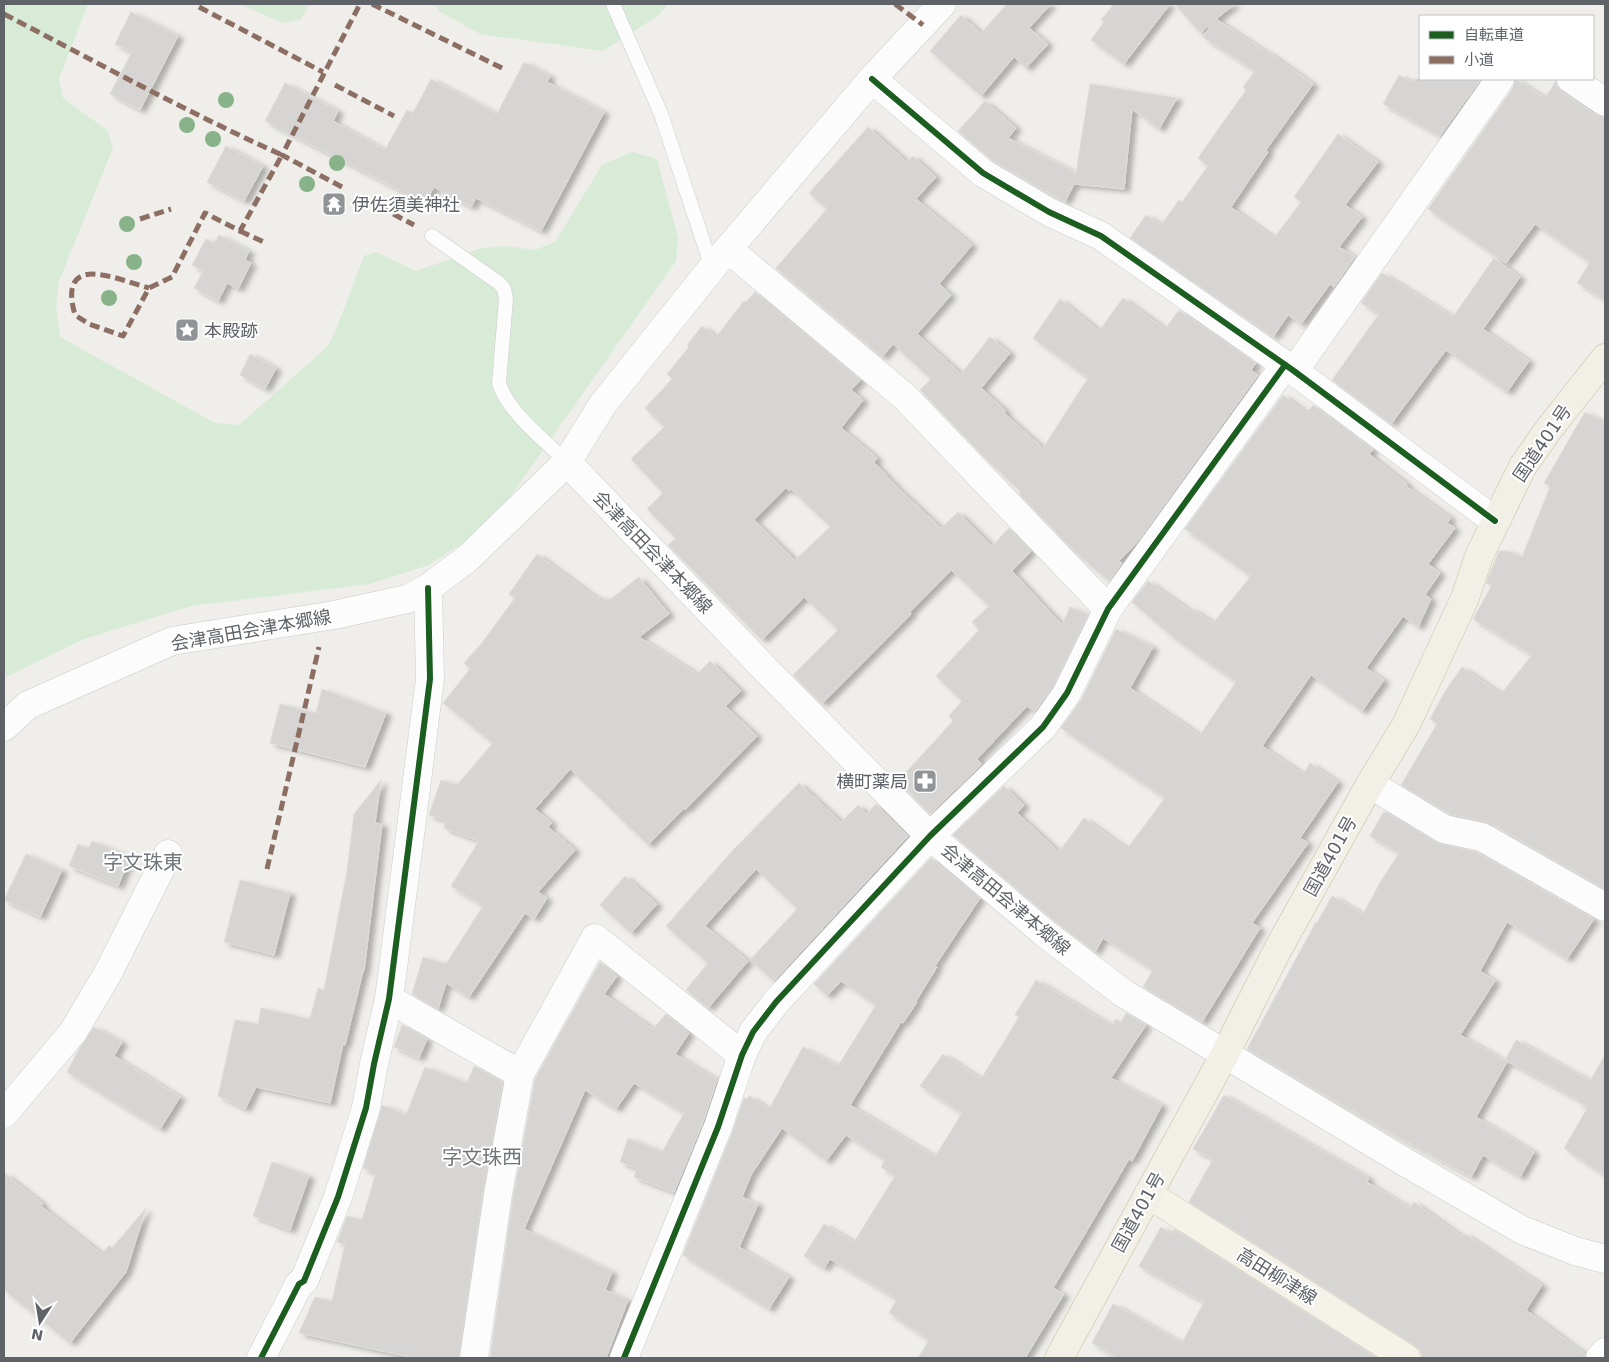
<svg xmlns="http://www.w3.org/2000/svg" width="1609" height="1362" viewBox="0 0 1609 1362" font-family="'DejaVu Sans','Noto Sans JP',sans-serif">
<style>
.green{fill:#d8ebd6}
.building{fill:#d6d5d3;stroke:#deddd9;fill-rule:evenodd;filter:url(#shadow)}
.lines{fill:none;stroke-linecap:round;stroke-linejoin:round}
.service-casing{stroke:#cbcccc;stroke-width:15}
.minor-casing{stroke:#cbcccc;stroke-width:29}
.tertiary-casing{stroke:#cbcccc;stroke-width:29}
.secondary-casing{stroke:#cacacb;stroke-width:29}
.primary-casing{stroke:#d7ceb8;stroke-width:29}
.trunk-casing{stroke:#c8b996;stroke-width:29}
.service{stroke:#fdfcfc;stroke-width:14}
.minor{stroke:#fdfcfc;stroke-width:28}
.tertiary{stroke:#fdfcfc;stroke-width:28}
.secondary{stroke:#fdfcfc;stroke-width:28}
.primary{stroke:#f4f2e9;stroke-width:28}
.trunk{stroke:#f2f0e6;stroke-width:28}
.quiet{stroke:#8d6e63;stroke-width:5;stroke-dasharray:10 5;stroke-linecap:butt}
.cycleway-casing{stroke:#fff;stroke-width:9}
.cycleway{stroke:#1b5e20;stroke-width:6}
.tree{fill:#88b388}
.labels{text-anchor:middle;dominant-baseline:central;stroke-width:4;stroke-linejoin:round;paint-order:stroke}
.poi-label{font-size:18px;fill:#5f6368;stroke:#fff;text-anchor:start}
.street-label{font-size:18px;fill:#5f6368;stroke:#fff}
.quarter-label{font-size:20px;fill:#70757a;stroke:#fff}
</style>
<defs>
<filter id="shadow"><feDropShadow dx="5.5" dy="3" stdDeviation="2.5" flood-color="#0004"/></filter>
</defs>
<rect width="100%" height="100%" fill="#efeeea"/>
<g class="green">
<path d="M4,4H88L59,79L63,98L107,130L113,148L59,281L56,307L60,337L215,423L239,425L327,347L335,332L364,256L376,252L416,271L482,248L507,246L535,250L555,242L602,165L632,152L657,159L678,238L676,261L501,510L470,538L429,565L369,584L191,606L84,639L4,678Z"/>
<path d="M240,4H310L300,20L283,23Z"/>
<path d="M435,4H668L659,15L603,51L480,34L439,11Z"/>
</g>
<g class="building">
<path d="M1007,4H1051L1029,28L1048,44L1026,68L1014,57L981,96L930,51L961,15L981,33Z"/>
<path d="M1114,4H1170L1124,64L1091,40L1104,22L1101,20Z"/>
<path d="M1175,4H1235L1216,19L1268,53V52L1313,84L1266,150L1268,152L1231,207L1274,238L1301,202L1294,197L1338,134L1378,162L1345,205L1362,217L1339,247L1355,257L1334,287L1330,284L1301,324L1288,315L1273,337L1130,238L1146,215L1161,225L1179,200L1182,202L1208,166L1198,158L1246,90L1243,87L1255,71L1203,37L1213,22L1200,33Z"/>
<path d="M131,12L178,36L140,110L110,94L132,52L115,44Z"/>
<path d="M524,62L550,76L547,82L604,112L541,231L476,198L471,207L434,187L425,203L265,121L285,83L338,111L333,121L385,150L407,110L413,113L431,79L497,114Z"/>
<path d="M1399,75L1412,82L1414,79H1481L1440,136L1383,104Z"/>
<path d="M1515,79L1545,98L1556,81L1557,86L1562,92L1596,115L1605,117V300L1577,283L1590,262L1535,224L1506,263L1428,209L1513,88Z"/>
<path d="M1090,84L1177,98L1159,129L1132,109L1124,189L1074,184L1075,182L1065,202L992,160L958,131L985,101L1016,128L1008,138L1076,173Z"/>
<path d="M868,127L907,162L913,156L936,177L916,199L972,245L939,284L951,295L917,334L961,374L990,337L1010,353L981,388L1006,411L1004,413L1043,448L1088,378L1033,338L1060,299L1099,331L1123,298L1165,329L1179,310L1256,363L1251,370L1258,375L1138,541L1119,561L1122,563L1109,581L1076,553L1019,494L1021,492L987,460L920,390L931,379L893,344L882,357L776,268L827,209L809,193Z"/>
<path d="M226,146L263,166L244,201L207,182Z"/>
<path d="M219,235L249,251L245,260L251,263L238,289L227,283L218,301L194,288L203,271L192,265L206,239L214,243Z"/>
<path d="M1494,258L1520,277L1483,329L1529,361L1507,392L1446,350L1391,424L1332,380L1379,314L1361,303L1382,273L1453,317Z"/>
<path d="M755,292L861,380L851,390L863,400L841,428L877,458L874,462L899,489L941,528L958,512L992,546L1009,528L1031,551L1012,571L1062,625L1070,607L1088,615L1054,685L1035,711L1027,706L977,759L982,764L930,814L898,781L953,721L949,716L962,701L936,676L979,630L972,622L989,606L951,570L910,612L911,614L822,704L793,675L838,630L804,597L762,640L668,545L676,538L647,509L663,493L631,459L664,427L645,408L672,379L667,374L689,347L687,345L702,326L716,337L744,301L746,302ZM786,488L789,491L791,489L830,527L795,560L754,520Z"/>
<path d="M250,354L276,368L265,389L240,375Z"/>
<path d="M1283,395L1307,413L1313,405L1373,449L1369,454L1407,484L1406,486L1451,518L1447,523L1455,528L1428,564L1440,573L1425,595L1431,599L1418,627L1403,616L1366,668L1384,680L1362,711L1311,675L1262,746L1303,774L1310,763L1338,782L1300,838L1308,843L1252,923L1260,928L1202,1022L1143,987L1153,970L1103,938L1095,952L1057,923L953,835L1004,786L1024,805L1017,813L1059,852L1084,818L1127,849L1165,798L1061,728L1081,700L1116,629L1153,647L1130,688L1200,735L1236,682L1173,637L1132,602L1148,581L1189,610L1191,608L1213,623L1251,576L1185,529Z"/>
<path d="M1585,412L1605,423V889L1490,823L1450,814L1401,785L1437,724L1430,719L1444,693L1462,667L1501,694L1532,655L1473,619L1492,585L1486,583L1499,551H1507L1522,557L1550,487L1544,483Z"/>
<path d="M537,554L598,599L600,596L608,601L639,577L669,614L639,637L697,674L710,661L741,691L725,706L757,736L685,810L684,808L648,845L570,769L535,809L552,823L548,827L575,850L538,892L547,898L534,919L525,913L469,997L446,983L438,1009L412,994L423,957L446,964L483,906L451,886L479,841L444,828L446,820L429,815L441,780L457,785L493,743L443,703L470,669L464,663L482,643L515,598L509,594Z"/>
<path d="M322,689L386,713L365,767L270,743L280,704L316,713Z"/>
<path d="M381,780L375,823L382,824L364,971H363L345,1045L343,1044L330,1103L256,1087L245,1109L218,1096L235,1020L258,1024L261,1008L310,1019L318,988L324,990L347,871L354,814Z"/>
<path d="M799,783L841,822L858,805L867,814L876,804L908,836L774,981L750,960L797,909L756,869L705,926L748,961L708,1008L686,990L708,963L666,926L734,849Z"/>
<path d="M1386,812L1436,842L1476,852L1594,919L1567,959L1507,922L1480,971L1495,981L1460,1035L1507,1062L1476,1117L1534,1152L1520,1177L1483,1155L1471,1177L1391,1133L1247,1049L1316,922L1317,923L1332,896L1363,914L1381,881L1399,853L1370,836L1383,813Z"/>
<path d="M92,841L130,857L118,886L69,866L78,844L88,849Z"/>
<path d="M26,854L62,870L40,917L4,900Z"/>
<path d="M931,858L980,898L935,966L937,967L916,1001L917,1002L903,1023L901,1022L850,1105L935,1157L962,1113L920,1086L943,1054L981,1079L1019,1017L1015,1015L1036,980L1112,1026L1116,1019L1121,1022L1126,1013L1146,1025L1111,1078L1162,1105L1132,1161L1129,1159L1053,1288L1064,1294L1025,1358H918L929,1340L889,1313L897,1299L830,1259L824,1268L804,1256L824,1224L854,1242L895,1176L881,1167L885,1160L846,1135L826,1161L782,1128L751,1175L742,1197L758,1204L739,1247L789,1277L769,1309L683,1255L732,1133L744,1098L747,1099L749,1096L769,1109L803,1047L838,1066L876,1005L841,981L827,996L814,984Z"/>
<path d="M625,876L657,904L631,933L600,905Z"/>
<path d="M240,880L290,893L274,955L224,942Z"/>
<path d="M600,962L617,976L604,994L653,1029L666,1014L689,1033L675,1054L717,1080L703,1122L674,1192L634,1177L637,1168L620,1162L628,1138L662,1152L684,1113L634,1083L616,1109L585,1090L524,1229L612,1272L605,1290L628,1300L606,1358H490L513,1197L535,1079Z"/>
<path d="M402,1025L427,1039L419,1058L394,1047Z"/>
<path d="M94,1027L122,1042L114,1056L180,1097L160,1129L67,1072L79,1049Z"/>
<path d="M1516,1040L1590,1081L1605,1055V1176L1564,1148L1588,1107L1578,1102L1579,1100L1505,1060Z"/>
<path d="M474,1066L503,1082L483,1192L459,1358H415L299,1333L315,1297L332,1301L345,1244L337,1242L347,1216L362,1220L376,1173L363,1168L382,1105L406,1115L425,1067L467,1083Z"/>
<path d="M1224,1095L1369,1178L1367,1182L1410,1208L1414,1202L1463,1237L1465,1234L1542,1285L1526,1310L1585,1354V1358H1422L1420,1350L1414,1345L1189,1202L1213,1159L1193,1149Z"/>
<path d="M272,1162L309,1176L290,1230L253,1216Z"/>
<path d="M4,1173L43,1204L41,1206L102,1254L109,1245L112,1248L146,1208L126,1272L70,1343L4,1290Z"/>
<path d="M1161,1227L1171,1234L1174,1229L1377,1358H1118L1092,1343L1113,1304L1182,1343L1204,1302L1139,1266Z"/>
</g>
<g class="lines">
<g class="service-casing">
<g id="service">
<path d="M613,4L661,114L712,268"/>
<path d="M432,236L499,283L504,289L506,299L499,383C507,411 545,441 567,462"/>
</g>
</g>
<g class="minor-casing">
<g id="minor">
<path d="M872,79L983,173L1049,212L1101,236L1294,371L1495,521"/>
<path d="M1571,79L1605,102"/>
<path d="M728,249L905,397L1108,609"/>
<path d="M1294,371L1500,79"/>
<path d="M1370,784L1444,829L1482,837L1605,907"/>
<path d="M389,999L520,1074"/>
<path d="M4,1114L73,1032L108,973L168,854"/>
<path d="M261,1358L299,1284L304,1281L338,1197L366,1108L374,1064L389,999L430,679L428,588"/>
<path d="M474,1358L498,1194L520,1074L595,938L742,1055"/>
<path d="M624,1358L718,1127L742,1055L753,1032L776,1002L930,836L1043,727L1067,693L1108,609L1285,365"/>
<path d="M1600,1358L1605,1352"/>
</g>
</g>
<g class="tertiary-casing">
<g id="tertiary">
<path d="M567,462L603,404L712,268L872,79L942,4"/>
<path d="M1225,1054L1398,1158L1522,1230L1575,1251L1605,1259"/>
</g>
</g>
<g class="secondary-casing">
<path id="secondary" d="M4,727L28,705L172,641L334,615L407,599L428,588L468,558L567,462L768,672L930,836L1047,935L1123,993L1225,1054"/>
</g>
<g class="primary-casing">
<path id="primary" d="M1148,1194L1406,1358"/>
</g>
<g class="trunk-casing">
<path id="trunk" d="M1059,1358L1225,1054L1278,949L1370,784L1406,725L1465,598L1479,556L1523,466L1549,429L1605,358"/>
</g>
<use href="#service" class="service"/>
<use href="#minor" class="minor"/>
<use href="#tertiary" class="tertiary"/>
<use href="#secondary" class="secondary"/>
<use href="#primary" class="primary"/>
<use href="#trunk" class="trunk"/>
<g class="quiet">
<path d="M372,4L506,70"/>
<path d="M895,4L923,25"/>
<path d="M199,7L323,72"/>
<path d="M4,14C96,62 187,112 282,155L240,231L205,213L172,277L149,288L123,336L89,324L75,315C57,251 116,279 149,288"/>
<path d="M335,85L394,116"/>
<path d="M342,187L282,155L360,4"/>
<path d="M380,207L414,225"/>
<path d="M140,219L171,209"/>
<path d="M240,231L266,243"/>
<path d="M267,869L319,647"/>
</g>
<g class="cycleway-casing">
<g id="cycleway">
<path d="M872,79L983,173L1049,212L1101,236L1294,371L1495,521"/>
<path d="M261,1358L299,1284L304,1281L338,1197L366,1108L374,1064L389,999L430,679L428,588"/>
<path d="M624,1358L718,1127L742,1055L753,1032L776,1002L930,836L1043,727L1067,693L1108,609L1285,365"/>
</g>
</g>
<use href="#cycleway" class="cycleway"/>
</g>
<g class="tree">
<circle cx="226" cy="100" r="8"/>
<circle cx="187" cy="125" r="8"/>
<circle cx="213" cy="139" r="8"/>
<circle cx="337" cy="163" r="8"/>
<circle cx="307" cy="184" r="8"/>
<circle cx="127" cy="224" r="8"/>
<circle cx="134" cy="262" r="8"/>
<circle cx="109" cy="298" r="8"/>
</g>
<defs>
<g id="temple-square" transform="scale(1.25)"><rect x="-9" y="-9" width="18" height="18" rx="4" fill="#919496" stroke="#fff"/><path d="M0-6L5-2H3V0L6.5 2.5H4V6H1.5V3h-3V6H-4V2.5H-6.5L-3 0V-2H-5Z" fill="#fff"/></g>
<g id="sight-square" transform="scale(1.25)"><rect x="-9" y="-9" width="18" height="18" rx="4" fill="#919496" stroke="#fff"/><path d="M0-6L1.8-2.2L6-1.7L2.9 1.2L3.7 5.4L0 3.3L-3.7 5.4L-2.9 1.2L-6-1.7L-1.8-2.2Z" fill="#fff"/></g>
<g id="pharmacy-square" transform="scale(1.25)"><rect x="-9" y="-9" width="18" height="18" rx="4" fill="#919496" stroke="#fff"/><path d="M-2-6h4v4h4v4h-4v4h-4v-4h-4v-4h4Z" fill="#fff"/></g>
</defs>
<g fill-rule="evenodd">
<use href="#temple-square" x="334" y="204"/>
<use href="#sight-square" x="187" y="330"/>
<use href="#pharmacy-square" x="925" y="781"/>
</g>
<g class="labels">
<g class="poi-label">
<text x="352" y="204">伊佐須美神社</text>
<text x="204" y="330">本殿跡</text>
<text x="908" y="781" text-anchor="end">横町薬局</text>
</g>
<g class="street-label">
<text transform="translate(1542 443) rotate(-56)">国道401号</text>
<text transform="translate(653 552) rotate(46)">会津高田会津本郷線</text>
<text transform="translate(251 630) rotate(-10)">会津高田会津本郷線</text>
<text transform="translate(1330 856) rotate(-61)">国道401号</text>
<text transform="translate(1006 899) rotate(40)">会津高田会津本郷線</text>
<text transform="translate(1138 1212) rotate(-61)">国道401号</text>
<text transform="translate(1277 1276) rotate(32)">高田柳津線</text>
</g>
<g class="quarter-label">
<text x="143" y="862">字文珠東</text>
<text x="482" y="1157">字文珠西</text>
</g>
</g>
<rect width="1609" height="1362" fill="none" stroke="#5f6368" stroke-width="10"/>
<rect x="1419" y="15" width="175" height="65" fill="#ffffff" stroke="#bfc1c3"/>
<rect x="1429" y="31" width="25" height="8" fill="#1b5e20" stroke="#bfc1c3"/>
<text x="1464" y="40" font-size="15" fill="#5f6368">自転車道</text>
<rect x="1429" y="56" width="25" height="8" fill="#8d6e63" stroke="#bfc1c3"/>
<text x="1464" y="65" font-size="15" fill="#5f6368">小道</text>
<g transform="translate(40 1322) rotate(192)" stroke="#ffffff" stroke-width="4" paint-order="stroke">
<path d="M0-4L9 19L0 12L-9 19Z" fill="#5f6368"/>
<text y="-8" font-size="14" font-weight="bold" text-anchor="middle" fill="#5f6368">N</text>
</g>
</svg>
